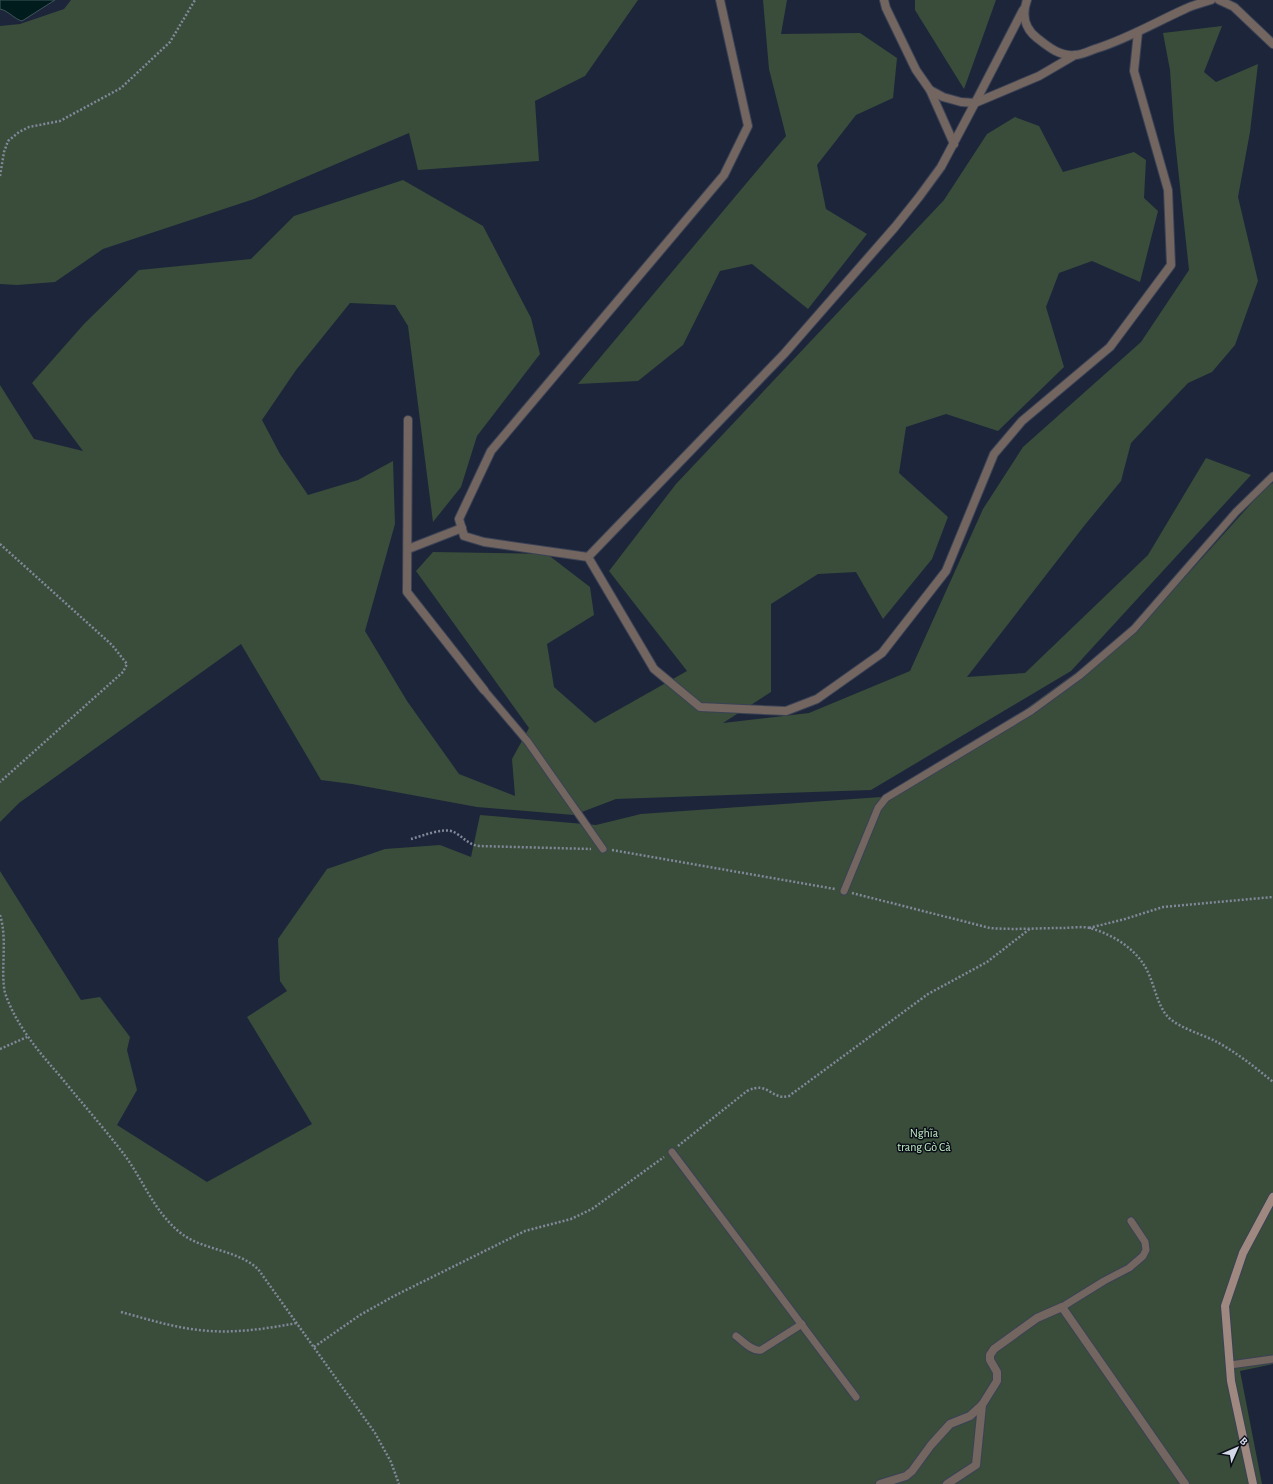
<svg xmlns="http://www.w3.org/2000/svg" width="1273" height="1484" viewBox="0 0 1273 1484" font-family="'Alegreya Sans',sans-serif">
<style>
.green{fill:#394d3a}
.water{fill:#001c1d;stroke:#3f555a}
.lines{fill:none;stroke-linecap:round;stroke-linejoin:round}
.lane-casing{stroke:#3a4256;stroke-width:9}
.street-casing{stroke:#3a4256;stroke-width:10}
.secondary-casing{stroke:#3a4256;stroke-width:10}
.path{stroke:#818899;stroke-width:2.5;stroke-dasharray:2 2;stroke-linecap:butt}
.lane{stroke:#73655f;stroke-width:7}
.street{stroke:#73655f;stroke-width:8}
.secondary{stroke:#9f8880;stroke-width:8}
.labels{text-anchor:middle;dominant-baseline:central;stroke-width:3;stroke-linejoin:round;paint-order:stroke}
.park-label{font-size:12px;fill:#c1edc2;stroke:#0b0e18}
</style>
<rect width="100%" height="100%" fill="#1d253a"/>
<g class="green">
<path d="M71,0H638L585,76L535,101L539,161L418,170L409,133L254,199L103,249L55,282L17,285L0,284V26L20,24L64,9Z"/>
<path d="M763,0H787L781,34L860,33L897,58L893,98L856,115L817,165L826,209L867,234L808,309L752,264L720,271L683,345L638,381L578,384L786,136L769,69Z"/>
<path d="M915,0H996L964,89L915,10Z"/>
<path d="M1222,26L1204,72L1216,82L1258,64L1250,132L1238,197L1258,281L1235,345L1212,372L1188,383L1131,443L1121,481L1084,526L967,677L1025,673L1148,555L1206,458L1251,475L1071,671L871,790L616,799L574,815L477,807L352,784L321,780L241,644L19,803L0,822V385L34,439L83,451L32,383L84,324L139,270L251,259L294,216L403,180L483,226L531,318L540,354L477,436L461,487L433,522L408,326L395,305L350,303L296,370L262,420L280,454L308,495L358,480L393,461L395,524L365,631L407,701L459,774L515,796L512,759L529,728L416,571L433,552L547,554L590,587L594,615L547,644L554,687L595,723L687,671L609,571L676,484L944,200L987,134L1015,117L1039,126L1063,172L1134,152L1146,160L1144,198L1158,211L1140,282L1092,261L1059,273L1046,307L1064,367L998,431L946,414L906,427L899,473L948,517L932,559L883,619L856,572L818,574L771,604V692L723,723L809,713L910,671L983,509L1023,447L1141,342L1189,270L1174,131L1170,70L1163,33Z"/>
<path d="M1273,483V1364L1240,1371L1262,1484H0V871L81,1000L100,997L130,1037L127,1050L137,1090L117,1125L207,1182L312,1124L247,1017L287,991L280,981L278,939L327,869L385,849L440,845L471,857L480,815L596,825L641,814L881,797L1023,711L1141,626L1266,487Z"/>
</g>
<path class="water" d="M0,0H55L22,21C14,19 9,11 0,9Z"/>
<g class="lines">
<g class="lane-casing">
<g id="lane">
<path d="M484,690L528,742L603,849"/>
<path d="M844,891L878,808L886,798L1031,711L1079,676L1134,629L1236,512L1273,476"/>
<path d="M672,1152L856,1397"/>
<path d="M1062,1307L1104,1281L1129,1268L1143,1256L1146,1250L1145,1242L1131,1221"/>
<path d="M736,1336C743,1341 752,1352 761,1350L802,1324"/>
<path d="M1230,1365L1273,1359"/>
</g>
</g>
<g class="street-casing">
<g id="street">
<path d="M720,0L748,126L724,175L491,451L459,519L464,536L484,542L588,557L654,669L700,707L786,711L817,699L882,653L946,571L994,454L1022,421L1110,347L1171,265L1168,190L1134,71L1138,32"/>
<path d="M884,0L886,8L916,70L930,90L943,97L961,102L975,103L1023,10"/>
<path d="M1027,0C1022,14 1024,28 1037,38C1047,46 1060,57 1075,55C1082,55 1091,50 1098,48C1129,38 1156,22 1185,9C1193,5 1202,3 1211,0"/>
<path d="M1219,0L1234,7L1273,44"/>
<path d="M930,90L954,144"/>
<path d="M408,420L407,592L484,690"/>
<path d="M408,549L462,528"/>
<path d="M588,557L784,354L895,227L919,197L941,167L975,103L1039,76L1075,55"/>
<path d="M880,1484L906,1476L912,1471L931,1445L950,1424L970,1416L982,1405L997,1381V1372L990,1360V1355L994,1349L1037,1318L1062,1307L1185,1484"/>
<path d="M947,1484L976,1465L982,1405"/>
</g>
</g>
<g class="secondary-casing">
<path id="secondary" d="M1253,1484L1231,1381L1225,1306L1243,1253L1273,1197"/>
</g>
<g class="path">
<path d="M0,176L4,152L8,141L19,132L29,127L60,121L121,88L170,42L195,0"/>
<path d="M0,544L112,645L127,664L123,672L0,782"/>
<path d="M411,839C422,836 444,827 454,832C463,837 469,845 479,846L591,849"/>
<path d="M612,850L835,889"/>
<path d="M852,893L990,928C1014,930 1039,928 1063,928C1071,928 1082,926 1090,928C1111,934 1133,947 1144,965C1154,980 1156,1004 1168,1017C1179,1028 1202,1034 1217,1042C1237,1053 1255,1067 1273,1082"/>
<path d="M0,915C8,941 0,970 5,993C16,1025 38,1051 60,1076C81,1102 103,1127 123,1153C142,1178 153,1209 177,1230C200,1251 235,1248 258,1269L375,1433L391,1462L399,1484"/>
<path d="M1089,928L1125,919L1163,907L1273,897"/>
<path d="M0,1049L27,1037"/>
<path d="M678,1146L747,1091C769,1080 771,1101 789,1096L928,994L987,962L1031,928"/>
<path d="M121,1312C147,1319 172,1327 199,1330C232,1334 265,1329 297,1323"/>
<path d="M314,1347L360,1315L394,1296L525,1231L571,1219L592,1209L664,1157"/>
</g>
<use href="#lane" class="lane"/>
<use href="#street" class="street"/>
<use href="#secondary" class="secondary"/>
</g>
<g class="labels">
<g class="park-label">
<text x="924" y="1133">Nghĩa<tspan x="924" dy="14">trang Gò Cà</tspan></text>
</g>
</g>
<g transform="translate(1237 1448) rotate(45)" stroke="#0b0e18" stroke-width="3" paint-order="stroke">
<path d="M0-3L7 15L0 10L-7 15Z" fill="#d3d9e7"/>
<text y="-6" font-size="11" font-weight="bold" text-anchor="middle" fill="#d3d9e7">B</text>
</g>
</svg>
